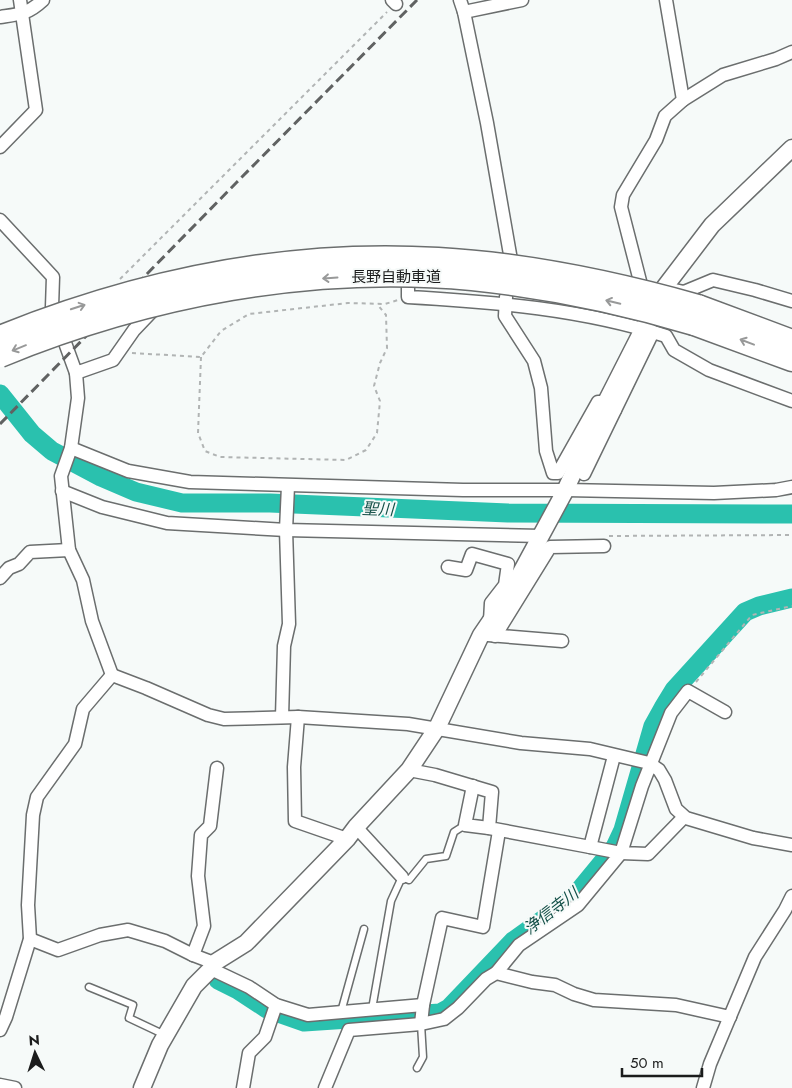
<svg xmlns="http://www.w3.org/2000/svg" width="792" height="1088" viewBox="0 0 792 1088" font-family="Jost,'Noto Sans JP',sans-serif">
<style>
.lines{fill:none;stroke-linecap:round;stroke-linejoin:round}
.river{stroke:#2ac1ae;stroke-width:19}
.service-casing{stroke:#6b6e6e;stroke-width:9}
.minor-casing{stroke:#6b6e6e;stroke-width:15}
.tertiary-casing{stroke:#6b6e6e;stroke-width:19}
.motorway-casing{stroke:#6b6e6e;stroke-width:25}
.path{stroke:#b1b4b4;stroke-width:2;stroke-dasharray:4 4;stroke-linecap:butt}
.service{stroke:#fff;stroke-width:6}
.minor{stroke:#fff;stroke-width:12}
.tertiary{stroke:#fff;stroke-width:16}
.motorway{stroke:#fff;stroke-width:22}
.rail{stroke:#606262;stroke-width:3;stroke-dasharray:10 5;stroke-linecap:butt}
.motorway-bridge-casing{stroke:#6b6e6e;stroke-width:25;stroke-linecap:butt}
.motorway-bridge{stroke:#fff;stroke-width:22}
.oneway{stroke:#989999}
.labels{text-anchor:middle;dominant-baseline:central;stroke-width:4;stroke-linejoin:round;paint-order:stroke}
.street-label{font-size:15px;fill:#1b1c1c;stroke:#f6faf9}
.water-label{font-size:16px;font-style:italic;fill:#134f47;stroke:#f6faf9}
</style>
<rect width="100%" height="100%" fill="#f6faf9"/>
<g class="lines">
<g class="river">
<path d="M0,394L32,434L52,451L101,477L136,492L182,503H270L508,513L792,514"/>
<path d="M218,980L238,990L267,1009L304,1022L440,1013L449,1008L513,941L573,898L615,847L623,830L653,726L663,708L674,690L745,612L759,606L792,598"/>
</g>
<g class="service-casing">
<g id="service">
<path d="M89,987L133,1005L129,1018L165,1035"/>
<path d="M372,1009L391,901L402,877L409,880L426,859L446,856L454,832L465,825"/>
<path d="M341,1012L364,929"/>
<path d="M417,1068L423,1057L421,1024"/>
</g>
</g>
<g class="minor-casing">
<g id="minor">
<path d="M392,0L396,4"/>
<path d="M460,0L464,12L487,123L511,260L510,270"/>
<path d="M464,12L522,0"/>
<path d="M0,17C20,14 28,14 43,0"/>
<path d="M683,100L723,75L776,59L792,52"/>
<path d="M0,147L36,110L20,0"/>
<path d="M0,220L53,277L52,307L76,373L113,360L134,330L155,308"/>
<path d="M408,269V297C495,302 582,309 666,336L674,350L709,370L792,401"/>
<path d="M640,281L621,207L623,195L656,140L665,116L683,100L666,0"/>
<path d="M670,289L684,292L713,280L755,290L792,301"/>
<path d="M506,297L505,316L534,361L541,388L546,451L553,473H558L598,402H606L615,410"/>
<path d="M76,373L78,398L71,448L61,476L69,550L83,580L92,621L112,675"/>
<path d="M71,448L128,471L190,482L463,490H566L714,493L776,490L792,487"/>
<path d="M584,474L653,332"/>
<path d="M62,491L102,507L167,523L286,530L541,536"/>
<path d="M448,567L466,570L472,554L508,564L505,585L491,603L490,621"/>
<path d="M0,578L9,568L19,564L30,552L69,550"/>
<path d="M488,635L562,641"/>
<path d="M495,636L550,547L604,546"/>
<path d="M112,675L146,688L208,715L224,719L298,717L408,724L521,743L590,749L649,763L659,770L665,780L676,809L686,818L753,838L792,845"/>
<path d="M282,717L284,646L289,624L286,530L288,486"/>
<path d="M298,717L294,767L295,821L347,839"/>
<path d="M409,770L435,775L492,792L489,828L590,847L614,756"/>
<path d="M473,786L465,825L489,828"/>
<path d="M684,817L648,854L621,853L642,786L671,713L688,691L725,712"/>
<path d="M356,827L402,877"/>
<path d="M30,939L58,950L100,935L128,930L165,941L193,955L214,963"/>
<path d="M193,955L204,926L198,876L201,835L210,826L217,768"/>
<path d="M211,969L249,987L276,1005L308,1015L423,1005"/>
<path d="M496,973L519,945L578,905L621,853L590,847"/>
<path d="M421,1024L423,1005L442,918L483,927L499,831"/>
<path d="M0,1030L6,1017L30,939L28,905L33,815L37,797L75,744L83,709L112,675"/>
<path d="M0,1085L15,1088"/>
<path d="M243,1088L249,1053L265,1037L276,1005"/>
<path d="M325,1088L349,1030L421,1024L444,1019L458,1008L486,979L496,973L532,982L555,985L574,994L594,1000L676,1005L730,1017"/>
<path d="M703,1088L710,1064L755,957L785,910L792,896"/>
</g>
</g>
<g class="tertiary-casing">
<path id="tertiary" d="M142,1088L160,1045L194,986L211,969L214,963L246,943L347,839L356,827L409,770L437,728L481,635L511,591L564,493L606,402L664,288L712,225L792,148"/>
</g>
<g class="motorway-casing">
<g id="motorway">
<path d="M698,306L792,341"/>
<path d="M694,324L792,360"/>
</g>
</g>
<g class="path">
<path d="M120,279L387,12"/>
<path d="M132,353L201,357L221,331L249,314L348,303L385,304L398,300"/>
<path d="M201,357L198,433L205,451L220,457L346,460L366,450L377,433L380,401L374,386L380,363L387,348L386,315L377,304"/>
<path d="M609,536L792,535"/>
<path d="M696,682L752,615L792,606"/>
</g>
<use href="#service" class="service"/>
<use href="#minor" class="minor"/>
<use href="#tertiary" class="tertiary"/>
<use href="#motorway" class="motorway"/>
<path class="rail" d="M0,424L237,182L417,0"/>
<g class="motorway-bridge-casing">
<g id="motorway-bridge">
<path d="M0,337C139,281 288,250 438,259C527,264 613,282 698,306"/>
<path d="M0,356C148,295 312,264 472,279C548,287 621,302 694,324"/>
</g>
</g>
<use href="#motorway-bridge" class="motorway-bridge"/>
</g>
<defs><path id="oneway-shaft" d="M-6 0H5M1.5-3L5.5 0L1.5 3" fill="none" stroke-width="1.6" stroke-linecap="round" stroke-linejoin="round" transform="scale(1.25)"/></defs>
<g class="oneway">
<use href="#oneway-shaft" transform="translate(330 278) rotate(176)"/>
<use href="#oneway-shaft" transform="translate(613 302) rotate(-167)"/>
<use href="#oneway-shaft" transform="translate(78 307) rotate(-18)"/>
<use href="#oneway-shaft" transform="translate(747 342) rotate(-159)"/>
<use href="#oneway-shaft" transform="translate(19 348) rotate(158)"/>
</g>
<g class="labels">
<g class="street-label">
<text x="396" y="277">長野自動車道</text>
</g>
<g class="water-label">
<text transform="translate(378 509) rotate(2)">聖川</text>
<text transform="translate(551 911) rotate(-38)">浄信寺川</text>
</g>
</g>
<g transform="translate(35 1053) rotate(356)" stroke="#f6faf9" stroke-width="4" paint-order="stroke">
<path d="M0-4L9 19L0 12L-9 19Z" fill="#1b1c1c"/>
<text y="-8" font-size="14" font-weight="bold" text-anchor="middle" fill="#1b1c1c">N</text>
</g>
<path d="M622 1068v8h80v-8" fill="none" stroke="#1b1c1c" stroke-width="2.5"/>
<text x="630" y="1068" font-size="15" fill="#1b1c1c" stroke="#f6faf9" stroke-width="4" paint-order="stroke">50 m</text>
</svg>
